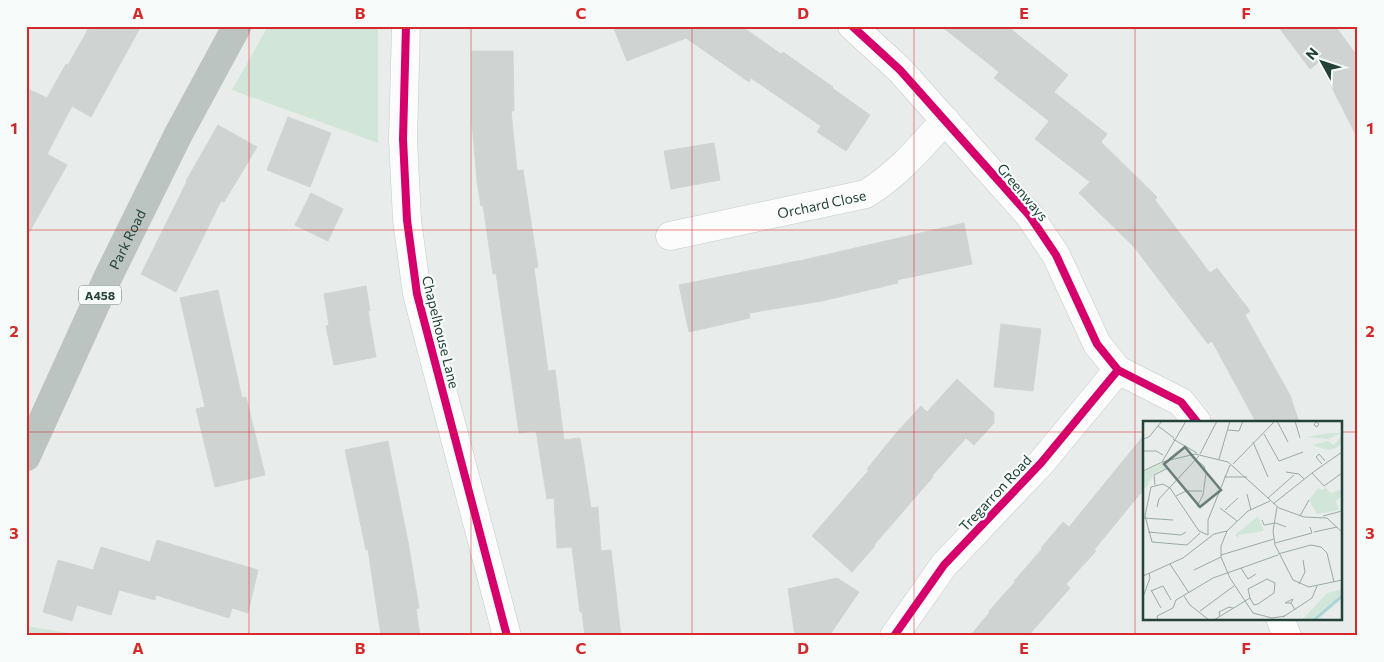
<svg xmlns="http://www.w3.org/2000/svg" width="1384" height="662" viewBox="0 0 1384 662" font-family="Commissioner,sans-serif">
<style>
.green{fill:#d1e6d8}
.building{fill:#cfd4d2;stroke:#d1d6d4}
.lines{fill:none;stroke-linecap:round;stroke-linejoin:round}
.street-casing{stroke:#c5cac8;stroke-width:29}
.secondary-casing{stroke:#c3cbc8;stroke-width:29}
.highway-casing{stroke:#c3ccc9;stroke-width:29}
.street{stroke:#fcfcfc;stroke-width:28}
.secondary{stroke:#fcfcfc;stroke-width:28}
.highway{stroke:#bcc4c2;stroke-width:28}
.cycleway-casing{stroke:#f7fbf9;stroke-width:11}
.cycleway{stroke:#d6006c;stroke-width:8}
.grid{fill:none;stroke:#d62828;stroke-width:1;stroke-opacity:0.55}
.labels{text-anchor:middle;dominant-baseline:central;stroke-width:4.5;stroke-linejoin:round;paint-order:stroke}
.shield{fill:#f7fbf9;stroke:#637a73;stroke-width:1}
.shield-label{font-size:12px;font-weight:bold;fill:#24423a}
.street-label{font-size:14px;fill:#24423a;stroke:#f7fbf9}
.inset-river{fill:none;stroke:#a9d4db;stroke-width:2.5}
.inset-road{fill:none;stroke:#9aa9a4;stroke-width:1}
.view{fill:#697e78;fill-opacity:0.15;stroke:#697e78;stroke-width:2.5}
.inset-edge{fill:none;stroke:#24423a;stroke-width:2.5}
.neatline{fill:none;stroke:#d62828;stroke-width:2}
.grid-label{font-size:16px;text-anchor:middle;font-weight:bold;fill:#d62828}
</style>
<rect width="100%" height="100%" fill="#e8edeb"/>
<g class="green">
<path d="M268,26H378V143L232,90Z"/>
<path d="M26,626L87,636H26Z"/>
</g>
<g class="building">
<path d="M90,26H141L91,117L72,106L47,154L67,165L26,238V88L47,98L66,64L68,65Z"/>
<path d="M613,26H741L781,54L783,52L833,87L832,88L870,115L846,151L817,132L821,126L751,78L749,82L686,38L627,61Z"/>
<path d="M941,26H1007L1068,75L1054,92L1107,134L1101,142L1157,197L1155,200L1210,273L1217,268L1250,311L1245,315L1290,395L1299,422H1256L1212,341L1208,344L1134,247L1079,193L1090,182L1035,139L1049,121L994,78L999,72Z"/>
<path d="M1278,26H1335L1358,57V139L1319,62L1310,69Z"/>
<path d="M472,51H513L514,111H511L517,171L523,170L538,267L534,268L548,371L555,370L564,440L580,438L591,508L598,507L601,551L611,550L621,636H585L582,612H580L572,547L557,548L554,498L547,499L536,431L519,433L496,273L493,274L483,205L481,206L477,181L472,123Z"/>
<path d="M288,117L331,133L310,187L267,170Z"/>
<path d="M218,125L257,147L224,202L221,201L176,292L141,274L187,181H186Z"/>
<path d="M714,143L720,180L671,189L664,151Z"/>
<path d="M311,193L343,209L328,241L295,225Z"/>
<path d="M964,223L972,264L897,280L898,283L822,301L749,313L750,318L689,332L679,285L803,260Z"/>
<path d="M366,286L370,311H368L376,357L334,365L326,326L329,325L324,294Z"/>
<path d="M218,290L242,398L246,397L265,475L215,487L196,409L205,407L180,298Z"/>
<path d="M1001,324L1041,329L1033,391L994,387Z"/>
<path d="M957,379L994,413V423L974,445L966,438L932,476L933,477L874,545L875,546L852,572L812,536L869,470L867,469L897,432L921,406L927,412Z"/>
<path d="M1144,435V489L1094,550L1096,551L1066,584L1070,588L1028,636H970L990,612L989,611L1015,582L1014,581L1042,549L1041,548L1063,522L1069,527Z"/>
<path d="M388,441L408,542L419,608L416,609L420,636H381L368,549L366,550L345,450Z"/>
<path d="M157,540L258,570L248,613L232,608L229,618L156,595L155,600L119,590L111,615L77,605L72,621L43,612L58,560L93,570L101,547L150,562Z"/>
<path d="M837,578L859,592L829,636H795L788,589Z"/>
</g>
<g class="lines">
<g class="street-casing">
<g id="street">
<path d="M852,26L900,70L1029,215L1056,255L1097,344L1118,370L1181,402L1197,422"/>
<path id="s1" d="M670,236L866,194C898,174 920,148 945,120"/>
<path d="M1280,618L1287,636"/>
<path d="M894,636L944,565L1041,463L1118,370"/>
</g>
</g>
<g class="secondary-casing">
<path id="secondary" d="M406,26L403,139L407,220L417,294L507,636"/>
</g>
<g class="highway-casing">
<g id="highway">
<path id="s2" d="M26,457L108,277L178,135L237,26"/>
</g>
</g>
<use href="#street" class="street"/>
<use href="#secondary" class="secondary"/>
<use href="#highway" class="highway"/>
<g class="cycleway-casing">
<g id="cycleway">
<path d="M406,26L403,139L407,220L417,294L507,636"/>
<path d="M852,26L900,70L1029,215L1056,255L1097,344L1118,370L1181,402L1197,422"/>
<path d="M894,636L944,565L1041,463L1118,370"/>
</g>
</g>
<use href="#cycleway" class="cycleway"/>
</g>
<path class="grid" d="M249,26V636M471,26V636M692,26V636M914,26V636M1135,26V636M26,230H1358M26,432H1144M1340,432H1358"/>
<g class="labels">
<rect class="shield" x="79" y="285.5" width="42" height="19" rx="4"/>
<g class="shield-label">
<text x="100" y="295">A458</text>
</g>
<g class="street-label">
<text transform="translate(1023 192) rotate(50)">Greenways</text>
<text stroke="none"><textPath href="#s1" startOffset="155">Orchard Close</textPath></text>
<text stroke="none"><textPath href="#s2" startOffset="240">Park Road</textPath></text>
<text transform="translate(441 332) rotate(76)">Chapelhouse Lane</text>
<text transform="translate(995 493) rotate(-47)">Tregarron Road</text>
</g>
</g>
<g transform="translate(1143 421)">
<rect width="199" height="199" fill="#e8edeb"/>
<path d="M186,12H199L185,18L163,16ZM199,14V23L193,27L185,29L169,24L185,20L191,24ZM22,41L25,46L11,53L3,67L0,66V51ZM182,66L188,72L199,68V75L193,80L196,89L174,93L166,79L175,67L180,69ZM115,95L121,110L96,114L95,117L92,114ZM199,168V178L174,199H159L184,172Z" fill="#d1e6d8"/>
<path class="inset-river" d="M171,199L199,175"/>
<path class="inset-road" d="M134,0L145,21M152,0L157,17M172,0L176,3L174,6L171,4L173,1M15,5L31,17M85,9L96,10L100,0M121,13L136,40L160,31M0,18L6,16L19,0M30,18L54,32M110,21L125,56M0,30H13L20,34M199,31L169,52L181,65L199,52M57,33L74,0M52,38L61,45L63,52L60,74L54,86M76,38L87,0M19,41L43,0M90,43L132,0M179,43L173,36L176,33L182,40M0,50L19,41L52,33L85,41L136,87L161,96L184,97L199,111M143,51L156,53L161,58M81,56H104M12,64L11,54L25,47M104,73L108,89M33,75L43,70H59M125,77L151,54M127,80L105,90L84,110L78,125V136L87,157L110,192L129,197L142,195M130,83L169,52M14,86L16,78L56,35M134,86L130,110L132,124L150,159L166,166L199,159M77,87L94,100M82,89L95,77M157,95L166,79M180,95L199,90M0,97L30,99M119,99L121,104L133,102L143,106M5,111L38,114L43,111M171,111L194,106M57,112L44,124L9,121L2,95L8,66L20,63L27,67L56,110L65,114M65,114V99L87,44M132,122L169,112L167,106M135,133L168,124L178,126L184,132L191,161M78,134L131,118M27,143L46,172M98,147L105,158L113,153M51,149L78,136M0,155L40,137L71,113L84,110M156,163L162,151L160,139M8,169L18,187M8,170L20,165L28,179M41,175L47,184L66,199M0,176L7,157L6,152M148,182L150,178L142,182H148L152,189M57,190L91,165M77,195L76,191L86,186L90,187M140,196L169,177L174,165M15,199L14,195L30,187L33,179L70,157L135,134M71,199L107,177L105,168L124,158L132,162L131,172L115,183L111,184L107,177"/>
<path class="view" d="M42,26L78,69L57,86L21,43Z"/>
<rect width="199" height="199" class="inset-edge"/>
</g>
<rect width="1384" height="662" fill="none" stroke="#f7fbf9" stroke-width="55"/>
<g transform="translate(1322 62) rotate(310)" stroke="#f7fbf9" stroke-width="4" paint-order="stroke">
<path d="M0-4L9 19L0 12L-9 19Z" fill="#24423a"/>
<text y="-8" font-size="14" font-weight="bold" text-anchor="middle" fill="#24423a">N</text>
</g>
<rect x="28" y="28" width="1328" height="606" class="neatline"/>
<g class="grid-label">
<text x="138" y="19">A</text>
<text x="360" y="19">B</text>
<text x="581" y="19">C</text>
<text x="803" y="19">D</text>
<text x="1024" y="19">E</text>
<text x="1246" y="19">F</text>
<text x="14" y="134">1</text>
<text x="1370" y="134">1</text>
<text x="14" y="337">2</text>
<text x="1370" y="337">2</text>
<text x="14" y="539">3</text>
<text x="1370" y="539">3</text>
<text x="138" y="654">A</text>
<text x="360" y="654">B</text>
<text x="581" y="654">C</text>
<text x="803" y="654">D</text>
<text x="1024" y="654">E</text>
<text x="1246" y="654">F</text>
</g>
</svg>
